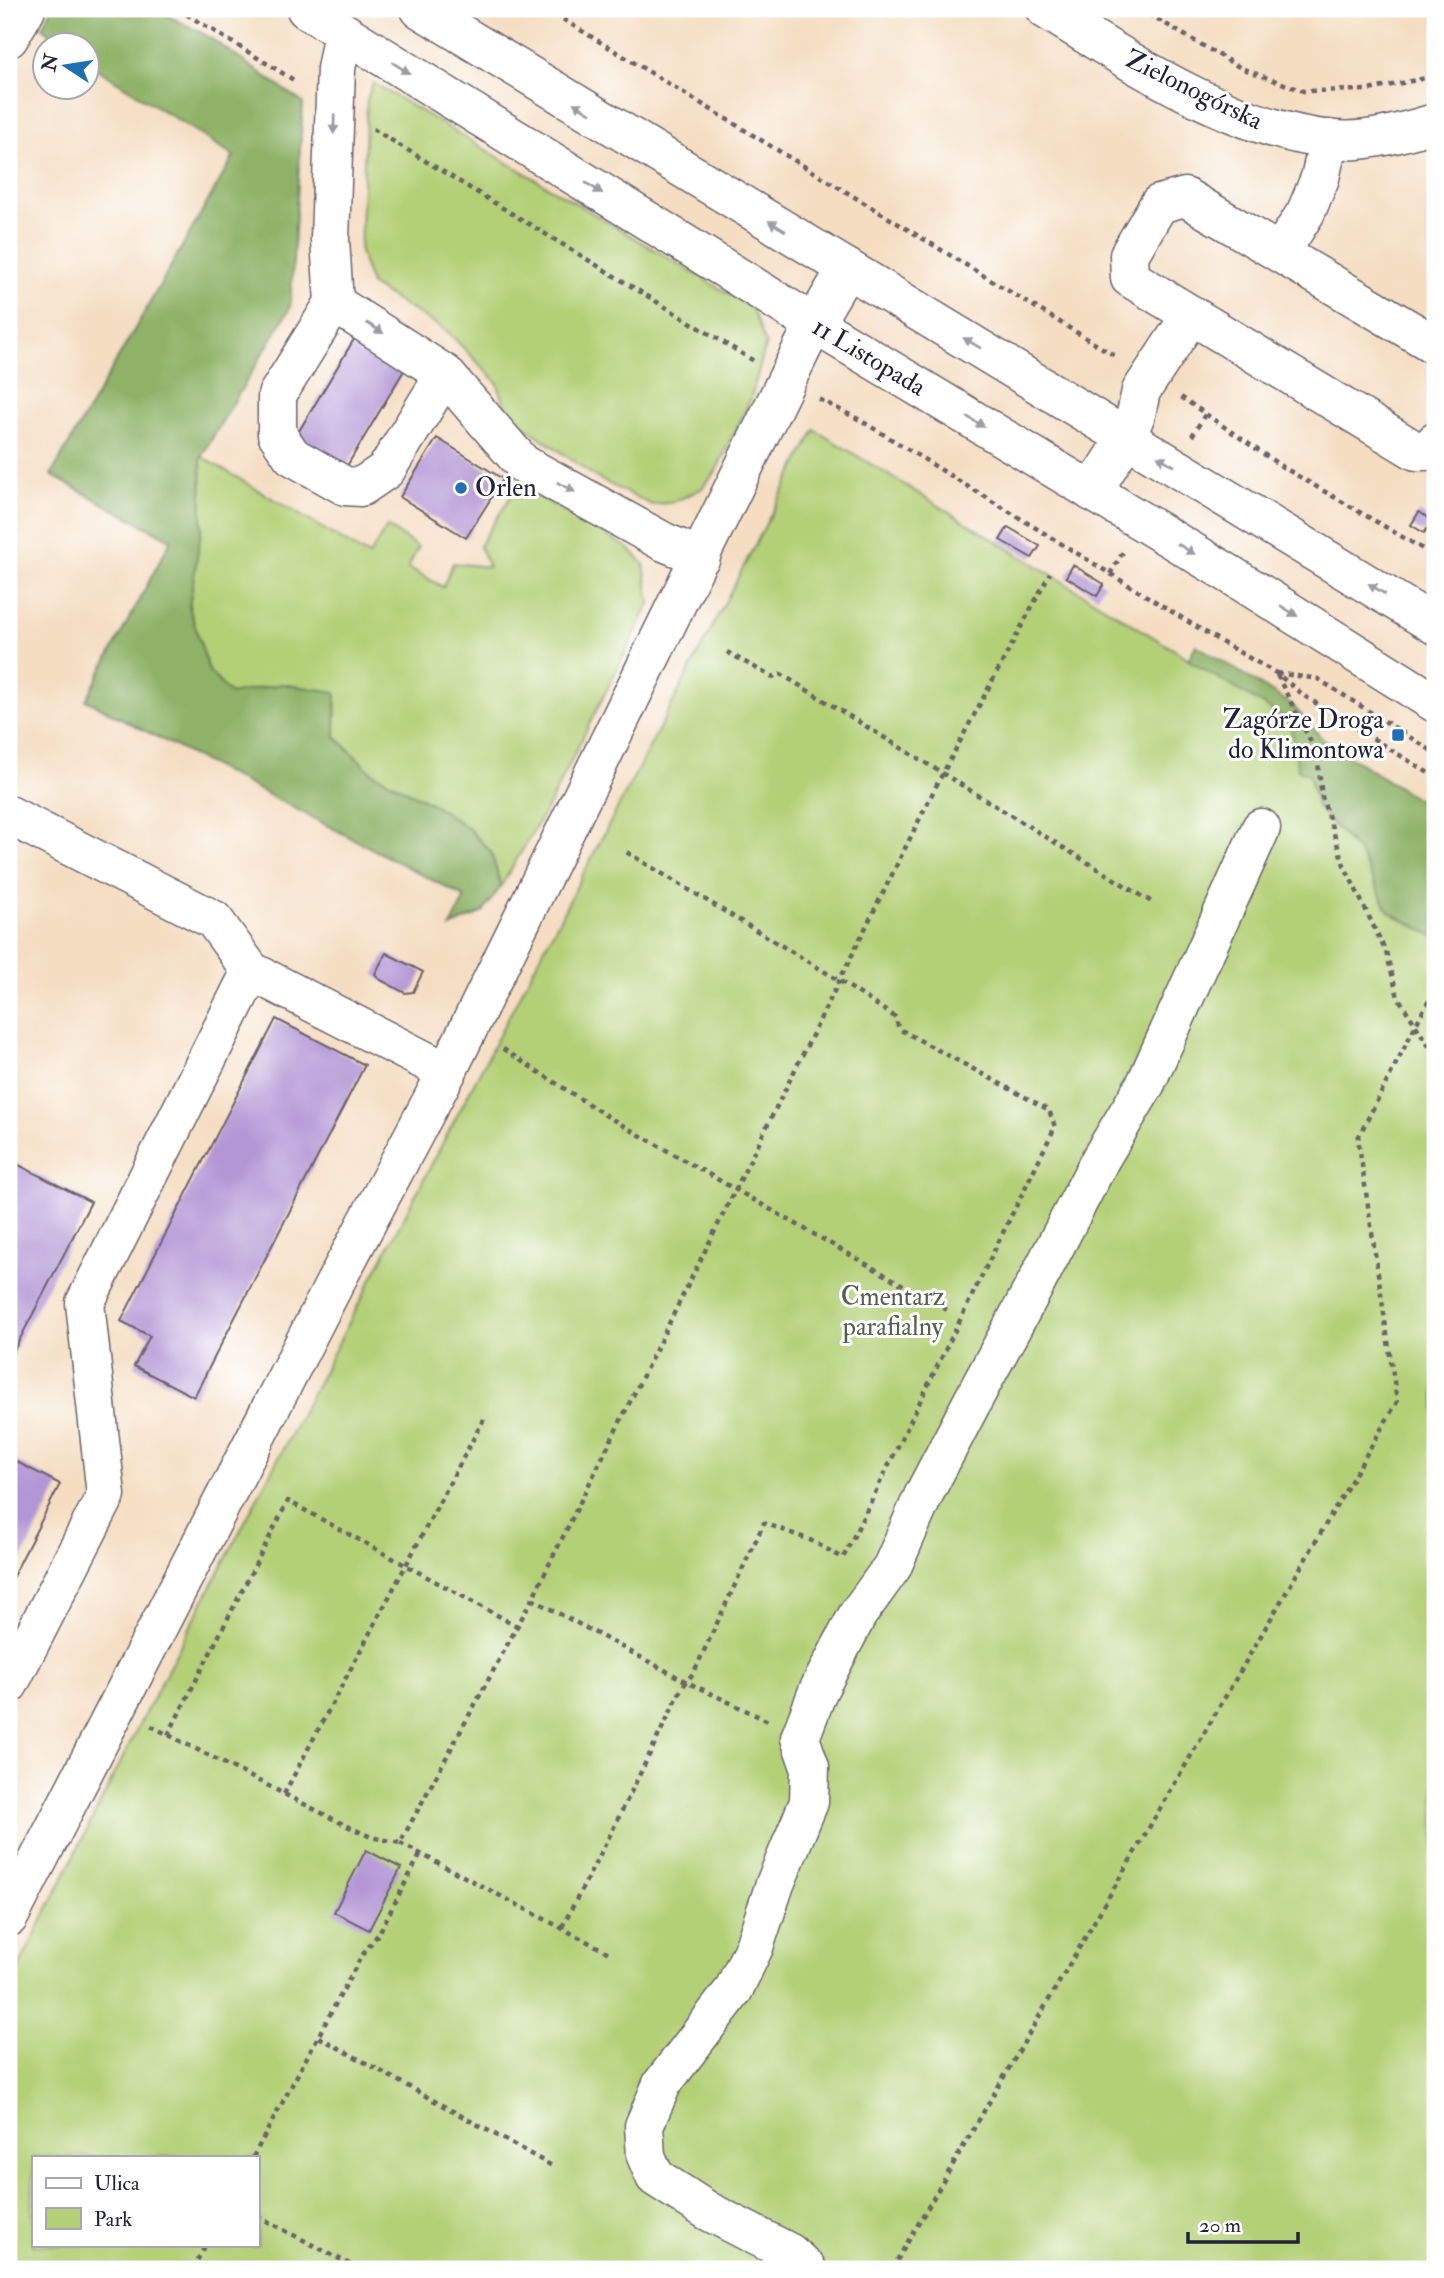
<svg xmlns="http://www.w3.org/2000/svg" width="1444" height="2278" viewBox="0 0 1444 2278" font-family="'IM FELL Double Pica',serif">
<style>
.green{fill:#b4d077;stroke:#6b7959;stroke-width:2;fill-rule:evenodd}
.forest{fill:#8fb268;stroke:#586a52;stroke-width:2}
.building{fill:#b396d5}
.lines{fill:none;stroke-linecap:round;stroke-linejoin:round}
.minor-casing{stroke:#6c636a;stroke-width:41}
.major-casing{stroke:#6c636a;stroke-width:41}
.path{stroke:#6c636a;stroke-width:4.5;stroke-dasharray:5 5;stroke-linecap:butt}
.minor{stroke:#fff;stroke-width:38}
.major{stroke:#fff;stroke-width:38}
.oneway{fill:#9c9ca7}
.poi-dot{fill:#1f6fb2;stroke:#fff;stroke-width:2.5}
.labels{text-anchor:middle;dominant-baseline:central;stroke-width:6;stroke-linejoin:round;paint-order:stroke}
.street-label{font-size:26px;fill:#22223b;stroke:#fff}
.poi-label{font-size:26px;fill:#22223b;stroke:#fff;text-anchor:start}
.park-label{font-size:26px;fill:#555f50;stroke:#fff}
</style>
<rect width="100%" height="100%" fill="#fff"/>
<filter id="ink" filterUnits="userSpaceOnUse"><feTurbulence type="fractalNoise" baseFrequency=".0143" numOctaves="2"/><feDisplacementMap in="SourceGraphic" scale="14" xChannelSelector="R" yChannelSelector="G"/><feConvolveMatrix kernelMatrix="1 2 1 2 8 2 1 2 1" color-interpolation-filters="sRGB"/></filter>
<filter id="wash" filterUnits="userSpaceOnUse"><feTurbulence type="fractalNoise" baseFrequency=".00686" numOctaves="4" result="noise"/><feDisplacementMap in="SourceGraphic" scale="28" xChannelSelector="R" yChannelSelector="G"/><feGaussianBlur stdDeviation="1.57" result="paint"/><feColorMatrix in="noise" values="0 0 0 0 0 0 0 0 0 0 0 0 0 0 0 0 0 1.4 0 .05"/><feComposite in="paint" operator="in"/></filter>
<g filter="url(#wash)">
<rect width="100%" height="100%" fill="#f4ddc1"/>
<g class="green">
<path d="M373,83L751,307L766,344L751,398L715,473L701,489L674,502L652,505L597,478L508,414L497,382L447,331L371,285L360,252L367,99Z"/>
<path d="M815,430L1289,720L1291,704L1324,741L1435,810V2269H9V1987L141,1721ZM33,2157H257V2245H33Z"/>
<path d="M201,456L369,556L387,527L418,547L408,568L443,587L453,563L489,567L479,546L518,485L628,548L644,564L650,603L550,803L501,886L491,852L438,807L371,772L282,684L230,694L209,672L189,607L202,525Z"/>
</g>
<g class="forest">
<path d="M52,9H155L206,35L303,103L290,308L201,457L202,525L189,607L209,671L230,694L282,684L336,692L335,736L371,772L438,807L468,828L491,852L501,886L483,912L451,927L465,897L86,700L171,540L51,475L234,156L88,63V46L61,45L42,27Z"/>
<path d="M1196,645L1291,704L1324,741L1435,810V937L1389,912L1360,854L1317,807L1309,774L1298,770L1290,721L1188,660Z"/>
</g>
<g id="blocks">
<g class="building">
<path d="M356,336L406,367L344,471L293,441Z"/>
<path d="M437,438L503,479L466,538L400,497Z"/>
<path d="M1419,512L1433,521L1424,533L1411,525Z"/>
<path d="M1008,527L1040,546L1032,558L1000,540Z"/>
<path d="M1073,565L1104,584L1097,596L1066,577Z"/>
<path d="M386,953L423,972L413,992L405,993L379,979L375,974Z"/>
<path d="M276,1019L365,1065L194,1397L134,1366L150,1336L121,1321Z"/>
<path d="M9,1160L91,1202L9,1360Z"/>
<path d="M9,1458L60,1484L9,1584Z"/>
<path d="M366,1850L401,1868L369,1930L334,1912Z"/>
</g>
</g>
</g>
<g filter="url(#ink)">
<use href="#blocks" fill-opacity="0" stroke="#6c636a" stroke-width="2"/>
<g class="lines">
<g class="minor-casing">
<g id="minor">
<path d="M1045,9C1127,60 1238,133 1335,140C1367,143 1404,132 1435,123"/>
<path d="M343,32L336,69L330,239L334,303L445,374L523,464L664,542L701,557"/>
<path d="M9,38L26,9"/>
<path d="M1280,253L1306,212L1320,178L1329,139"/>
<path d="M334,303L277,395V434L292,456L345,486L361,487L386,470L445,374"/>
<path d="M1435,345L1185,197L1159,204L1129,255L1130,278L1416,451H1427L1435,442"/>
<path d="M1127,437L1136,414L1141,391L1191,315"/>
<path d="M9,815L214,920L251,971L447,1072"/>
<path d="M9,1684L106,1495L85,1303L251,971"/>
<path d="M9,1917L338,1277L447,1072L814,324"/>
<path d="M807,2269L790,2253L708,2211L655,2177L646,2156L644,2126L662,2084L733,1991L754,1947L775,1884L809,1802L810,1767L800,1738L818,1691L858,1614L892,1567L924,1494L983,1381L1033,1289L1101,1158L1146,1083L1261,828"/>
</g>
</g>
<g class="major-casing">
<g id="major">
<path d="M306,9L814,324L1231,575L1435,703"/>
<path d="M420,9L1435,625"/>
<path d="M814,324L847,268"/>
<path d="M1092,492L1127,437"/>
</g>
</g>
<g class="path">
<path d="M178,9L297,82"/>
<path d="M546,9L1117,357"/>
<path d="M1140,9L1241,68L1303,91L1369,90L1435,76"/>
<path d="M373,129L754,361"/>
<path d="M1181,397L1281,466L1435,556"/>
<path d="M819,399L860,420L1223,643L1276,673L1306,697L1435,777"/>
<path d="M1192,436L1206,413"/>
<path d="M1110,574L1123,552"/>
<path d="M727,652L772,677L781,674L1155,904"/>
<path d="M1277,673L1318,679L1435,753"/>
<path d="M1277,675L1317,754L1322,797L1344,865L1386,952L1398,997L1435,1056"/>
<path d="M503,1049L610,1118L947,1310"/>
<path d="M532,1599L687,1682L768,1721"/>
<path d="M151,1726L347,1826L371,1837L400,1843L532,1599L935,788L1050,573"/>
<path d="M168,1735L288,1501L517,1626"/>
<path d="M284,1794L486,1415"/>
<path d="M400,1843L609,1953"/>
<path d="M562,1927L609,1837L682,1688L694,1672L764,1523L810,1540L843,1558L1055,1127L1049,1110L899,1029L895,1017L840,981L623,850"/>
<path d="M319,2037L554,2167"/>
<path d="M253,2157L361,1957L379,1933L421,1853"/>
<path d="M257,2216L359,2269"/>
<path d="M192,2269L206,2245"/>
<path d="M892,2269L1397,1402L1358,1138L1426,1005L1435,993"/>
</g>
<use href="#minor" class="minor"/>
<use href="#major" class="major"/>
</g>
<defs><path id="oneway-solid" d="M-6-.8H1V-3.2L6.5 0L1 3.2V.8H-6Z" transform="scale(1.75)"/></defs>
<g class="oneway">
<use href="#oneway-solid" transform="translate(401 68) rotate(32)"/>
<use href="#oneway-solid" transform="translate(582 108) rotate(-149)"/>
<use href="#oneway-solid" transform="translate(334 124) rotate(92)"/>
<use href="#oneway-solid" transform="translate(594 188) rotate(32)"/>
<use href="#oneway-solid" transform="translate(777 226) rotate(-149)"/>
<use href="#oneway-solid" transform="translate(375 328) rotate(32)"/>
<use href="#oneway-solid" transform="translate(972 343) rotate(-149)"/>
<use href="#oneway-solid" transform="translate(976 422) rotate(31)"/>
<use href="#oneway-solid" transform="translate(1166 461) rotate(-149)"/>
<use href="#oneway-solid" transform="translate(566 487) rotate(29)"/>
<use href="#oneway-solid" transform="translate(1186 549) rotate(31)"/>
<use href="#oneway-solid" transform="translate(1377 589) rotate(-148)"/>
<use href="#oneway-solid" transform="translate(1289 611) rotate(32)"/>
</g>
</g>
<g class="poi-dot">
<circle cx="461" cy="488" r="7"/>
<rect x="1391" y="728" width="14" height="14" rx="3.5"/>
</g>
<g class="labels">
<g class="street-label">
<text transform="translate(1194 90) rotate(26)">Zielonogórska</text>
<text transform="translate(869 357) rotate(31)">11 Listopada</text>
</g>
<g class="poi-label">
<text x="475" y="488">Orlen</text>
<text x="1384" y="720" text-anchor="end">Zagórze Droga<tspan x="1384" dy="30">do Klimontowa</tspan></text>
</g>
<g class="park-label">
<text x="893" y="1297">Cmentarz<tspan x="893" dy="30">parafialny</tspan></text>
</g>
</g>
<rect width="1444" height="2278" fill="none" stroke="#fff" stroke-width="35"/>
<rect x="32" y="2156" width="228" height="91" fill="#ffffff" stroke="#a7a7b1" stroke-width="2"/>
<rect x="46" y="2178" width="35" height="10" fill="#ffffff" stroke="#a7a7b1" stroke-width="2"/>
<text x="94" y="2190" font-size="21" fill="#22223b">Ulica</text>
<rect x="46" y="2208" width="35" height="21" fill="#b4d077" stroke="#a7a7b1" stroke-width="2"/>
<text x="94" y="2226" font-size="21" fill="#22223b">Park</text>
<g transform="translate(66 66) rotate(282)"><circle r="33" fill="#ffffff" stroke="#a7a7b1" stroke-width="2"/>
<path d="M0-5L12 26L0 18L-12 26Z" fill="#1f6fb2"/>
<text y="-10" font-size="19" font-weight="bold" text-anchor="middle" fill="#22223b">N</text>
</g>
<path d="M1188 2232v10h110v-10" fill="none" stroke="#22223b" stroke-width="3.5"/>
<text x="1199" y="2232" font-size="21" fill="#22223b" stroke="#ffffff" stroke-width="5" paint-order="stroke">20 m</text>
</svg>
